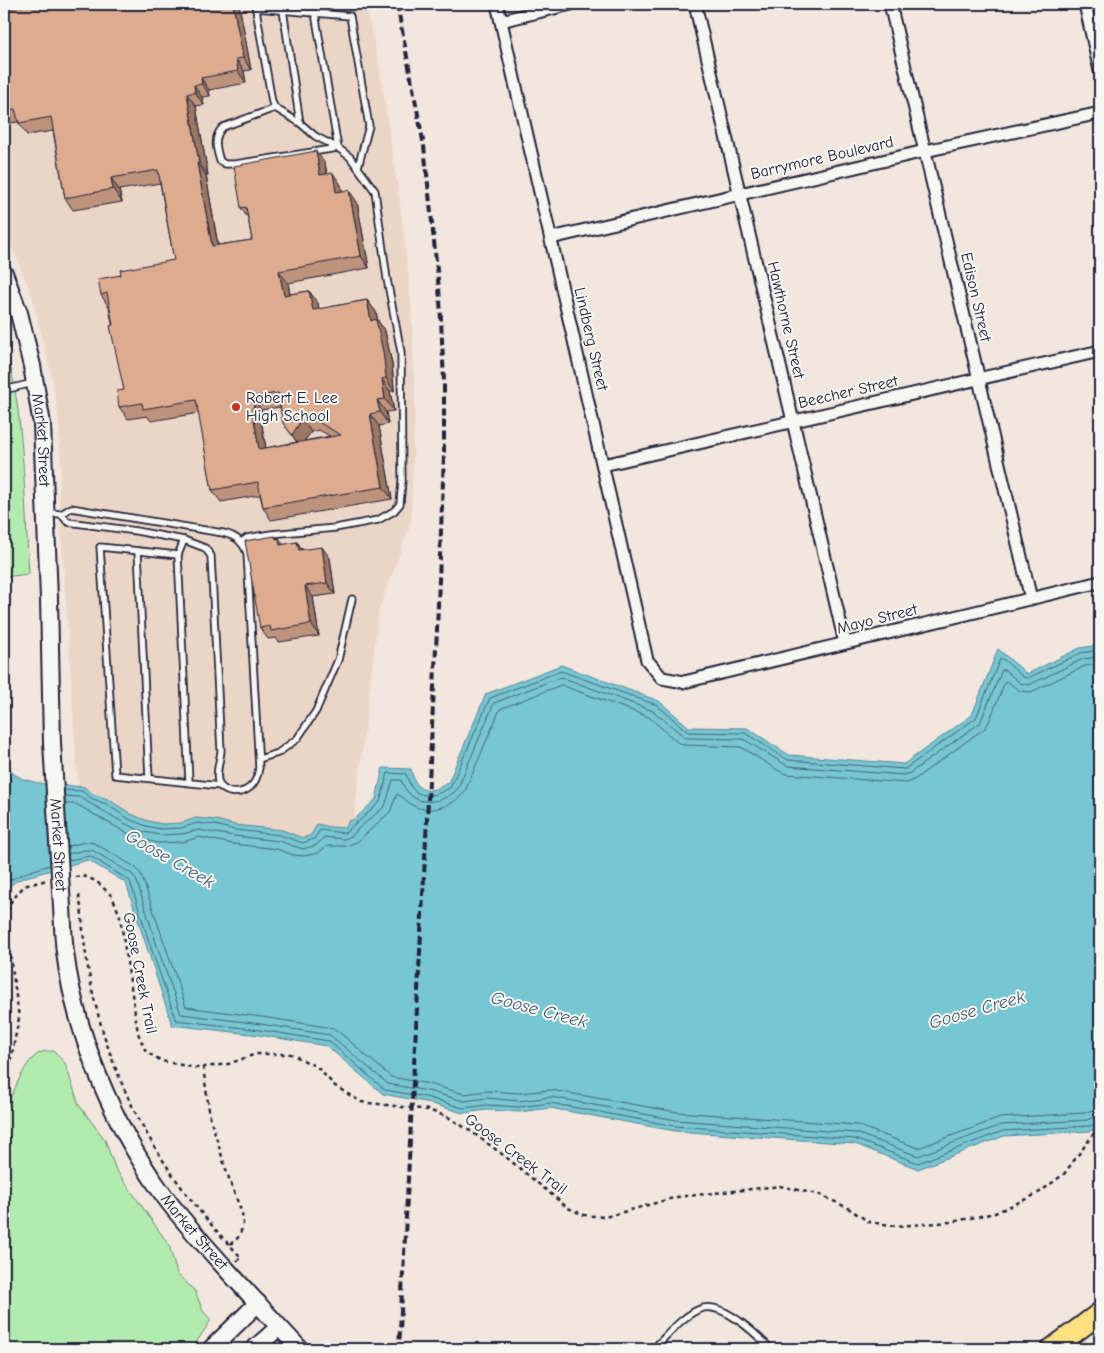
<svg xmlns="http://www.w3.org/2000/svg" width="1104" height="1353" viewBox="0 0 1104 1353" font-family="'Comic Neue',sans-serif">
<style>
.built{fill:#ebd5c6}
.green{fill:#b2ebae;stroke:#6a8674}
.water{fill:#77c6d2;stroke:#558496}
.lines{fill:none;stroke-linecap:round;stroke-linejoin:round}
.shore{stroke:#446477;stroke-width:1}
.lane-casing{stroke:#22223b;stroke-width:9}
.street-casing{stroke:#22223b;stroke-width:15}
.secondary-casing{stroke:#22223b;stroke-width:20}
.highway-casing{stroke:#22223b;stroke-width:24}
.path{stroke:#22223b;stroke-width:2.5;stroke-dasharray:4 4;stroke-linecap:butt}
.lane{stroke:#f6f6f2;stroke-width:5.5}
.street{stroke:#f6f6f2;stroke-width:11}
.secondary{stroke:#f6f6f2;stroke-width:16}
.highway{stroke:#fde080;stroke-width:20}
.rail{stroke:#22223b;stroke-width:4;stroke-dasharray:8 4;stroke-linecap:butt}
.secondary-bridge-casing{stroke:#22223b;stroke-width:20;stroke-linecap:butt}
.secondary-bridge{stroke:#f6f6f2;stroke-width:16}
.wall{fill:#be937b;stroke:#22223b;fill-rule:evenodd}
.shaded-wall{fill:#9b7864;stroke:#22223b}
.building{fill:#ddab8f;stroke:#22223b;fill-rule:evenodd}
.poi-dot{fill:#c8321e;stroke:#f6f6f2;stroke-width:2}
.labels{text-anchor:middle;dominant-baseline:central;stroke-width:4;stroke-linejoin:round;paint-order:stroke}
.street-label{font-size:16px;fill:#22223b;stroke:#f6f6f2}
.poi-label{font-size:16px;fill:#22223b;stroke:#f6f6f2;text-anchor:start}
.water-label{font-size:18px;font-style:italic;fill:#405b70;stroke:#f6f6f2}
</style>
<rect width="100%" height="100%" fill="#f1e7de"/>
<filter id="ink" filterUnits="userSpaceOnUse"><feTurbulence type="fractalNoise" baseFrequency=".02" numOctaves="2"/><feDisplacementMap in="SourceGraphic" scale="10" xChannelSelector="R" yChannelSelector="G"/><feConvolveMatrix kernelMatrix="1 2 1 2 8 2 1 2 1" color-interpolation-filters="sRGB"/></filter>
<g filter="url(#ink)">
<path class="built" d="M4,4H365L379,64L401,210L411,302L415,391L411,523L379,610L354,819L349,821L345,828L330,827L317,824L311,835L303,838L282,830L235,825L216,820L196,818L181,823L162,824L148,821L131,814L108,799L93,794L84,787L78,786L59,495L61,468L59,423L52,377L31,293L4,228Z"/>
<g class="green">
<path d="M4,340C25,415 24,496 29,574L4,577Z"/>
<path d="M54,1051L65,1063L79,1105L105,1140L115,1168L169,1245L177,1274L195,1291L203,1311L211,1320L192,1349H4V1112C12,1097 25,1057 42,1052C45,1051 50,1051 54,1051Z"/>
</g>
<path class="water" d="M1100,645V1126L1091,1131L1004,1136L918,1169L855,1144L675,1131L550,1108L519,1112L487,1110L463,1113L425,1102L383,1094L327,1046L259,1035L172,1025L126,883L88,860L26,877L18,880L4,890V764L14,774L23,779L38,783L84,787L93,794L108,799L131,814L148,821L162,824L181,823L196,818L216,820L235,825L282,830L303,838L311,835L317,824L330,827L345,828L349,821L355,819L376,799L383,768L411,769C416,793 427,795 448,783L486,694L561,665L659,701L689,727L747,728L789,755L904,764L972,715L998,649L1027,674L1080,648Z"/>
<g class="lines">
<g class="shore">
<path d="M64,790L82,791L91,798L106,804L129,819L146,826L161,829L181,828L197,823L215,825L235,830L280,835L303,843L314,839L320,830L344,833L348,831L353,825L358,822L380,802L388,773L406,774C408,778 409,785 413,789C423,800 439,794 450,788L490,698L561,671L657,705L688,732L745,733L788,760L905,769L976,718L1000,659H1003L1023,677L1028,678L1081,653L1100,650"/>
<path d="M65,796L79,797L126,824L144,832L160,835L182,834L198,830L234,836L279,841L303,849L317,845L324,837L344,839L352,836L357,830L385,806L393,780H401C403,784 404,788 407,791C419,808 447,802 458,788L494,703L561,677L653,711L686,738L743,739L788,766L903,775L910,773L980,723L1002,670H1005L1020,683L1029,685L1083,659L1100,657"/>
<path d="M65,804H76L123,831L141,839L158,843L183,842L199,837L233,844L277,849L293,855L304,856L318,853L327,846H346L357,842L390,812L397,794C403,797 408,803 414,806C430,814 455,806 465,791L500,709L561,685L649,717L677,742L684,745L741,747L779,771L787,774L907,783L915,779L985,728L989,722L1005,682H1008L1020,691L1031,692L1085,666L1100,664"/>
<path d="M68,846L86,842L94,843L135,867L141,874L186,1007L262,1017L333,1028L339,1032L391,1077L429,1084L464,1094L488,1091L519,1093L551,1090L677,1112L857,1125L918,1148L1000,1118L1085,1113L1094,1109L1100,1108"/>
<path d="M68,854L85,850H92L132,874L136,879L159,952L181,1014L261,1024L330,1035L388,1084L428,1091L464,1101L487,1098L519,1101L551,1097L676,1120L856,1133L918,1156L1001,1125L1087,1120L1100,1115"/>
<path d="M69,860L90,856L130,881L153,954L176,1020L260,1030L329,1041L385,1090L426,1097L463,1108L487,1105L519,1107L550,1103L675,1126L855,1139L918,1163L1003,1131L1089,1126L1100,1122"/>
<path d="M4,884C21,873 31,871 50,865"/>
</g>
<g class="lane-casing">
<g id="lane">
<path d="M256,8L350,16L369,126L358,167"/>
<path d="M283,10L300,123"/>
<path d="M275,108L223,127C213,137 216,148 220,161L225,164H235L338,148L315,13"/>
<path d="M4,390L33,383"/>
<path d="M48,513L61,514L71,508L223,533C236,536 242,541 247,553L259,768C257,783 248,795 230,792C226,791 223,789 220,786C214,777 220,761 221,751L211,556L205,548L184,540L136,531L68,522L61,514"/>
<path d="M241,542L247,538L271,534L335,528L378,520L394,511L400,504L402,481L401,352L387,279L375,191L350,157L338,148L315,136L300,123L275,108L272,102L255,4"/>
<path d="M138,551L149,778"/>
<path d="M178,555L184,540"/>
<path d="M259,759L278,753L297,739L316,711L338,660L352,599"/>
<path d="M189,782L178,555L100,547L115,775L220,786"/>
<path d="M653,1349C667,1336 682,1316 700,1309C722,1300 757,1335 771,1349"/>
</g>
</g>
<g class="street-casing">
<g id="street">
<path d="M497,4L647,660L662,678L684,682L1100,582"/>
<path d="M695,4L845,643"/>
<path d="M890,4L1031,599"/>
<path d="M1085,4L1100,71"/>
<path d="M501,21L571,4"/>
<path d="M551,238L925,151L1100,113"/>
<path d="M603,465L1100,351"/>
</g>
</g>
<g class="secondary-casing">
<g id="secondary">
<path id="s1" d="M4,273L19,313L32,366L42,424L49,598L52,743"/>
<path id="s2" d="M62,907C63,922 63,937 65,952C75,1033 113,1124 160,1190C180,1219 205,1245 228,1271C252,1297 276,1324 300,1349"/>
<path d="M211,1349L258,1303"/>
<path d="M254,1349L279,1327"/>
</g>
</g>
<g class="highway-casing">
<path id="highway" d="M1052,1349L1100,1313"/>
</g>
<g class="path">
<path d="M75,877L83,876L96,881L112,896L120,916L138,1033L146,1052L162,1061L196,1068L228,1064L256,1054H291L317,1067L335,1086L361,1102L428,1110L448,1117L472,1132L506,1157L568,1208L584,1215L605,1217L677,1197L780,1186L821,1195L848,1208L869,1222L897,1226L951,1222L995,1213L1037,1194L1064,1174L1095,1132L1100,1129"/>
<path d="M79,895C80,903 82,910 82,918C92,1052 148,1162 241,1257L237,1261"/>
<path d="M203,1067L210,1117L227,1173L242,1213L243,1224L240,1235L235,1241L229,1245"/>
<path d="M4,1084L7,1079L19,1018L7,930L9,904L24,886L47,880"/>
</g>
<use href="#lane" class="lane"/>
<use href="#street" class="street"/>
<use href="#secondary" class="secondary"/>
<use href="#highway" class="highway"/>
<path class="rail" d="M397,4L424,146L440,299L444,381V456L437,630L399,1349"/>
<g class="secondary-bridge-casing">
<g id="secondary-bridge">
<path id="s3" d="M52,743L62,907"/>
</g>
</g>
<use href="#secondary-bridge" class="secondary-bridge"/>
</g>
<g class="wall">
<path d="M239,4L251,70L244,71L246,83L209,90L210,96L202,97L204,105L196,106L208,175H206L218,245L252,240L248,218L241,208L325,163L327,174L341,185L342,191L357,202L369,268L288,283L290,294L309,291L318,303L319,309L367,300L376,312L378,321L385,331L392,364L394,388V391H390L394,411L386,412L388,424L379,426L392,499L271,520L263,507L260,495L221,502L212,490L199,413L151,421L147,416L128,419L119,407L124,390L109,307L101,295L121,275L174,260L160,183L119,190L122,202L73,210L65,198L53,131L27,135L18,122L4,124V9ZM280,407L283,423L297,442L266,448L261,420H263L261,410ZM319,430L330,436L304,441L311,432Z"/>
<path d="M277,539L283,545L297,542L303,550L330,558L335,594L313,597L319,636L279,642L276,638L268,639L260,628Z"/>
</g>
<g class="shaded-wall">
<path d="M233,4H239L251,70L243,58Z"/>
<path d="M236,59L244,71L246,83L238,71Z"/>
<path d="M201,78L209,90L210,96L202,84Z"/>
<path d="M194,85L202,97L204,105L195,92Z"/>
<path d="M187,94L196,106L208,175L199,163Z"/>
<path d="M316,151L325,163L329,187L320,175Z"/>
<path d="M197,163L206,175L220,259L212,246Z"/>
<path d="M333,173L341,185L345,204L336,192Z"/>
<path d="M111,178L119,190L122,202L113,189Z"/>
<path d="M349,190L357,202L369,268L361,256Z"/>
<path d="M279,271L288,283L292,307L284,295Z"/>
<path d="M309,291L318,303L321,322L313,310Z"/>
<path d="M367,300L376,312L378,321L385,331L392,364L394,391L386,378L371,321Z"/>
<path d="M382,379L390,391L394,411L385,399Z"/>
<path d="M252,397L261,410L263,420L254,408Z"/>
<path d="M377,400L386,412L388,424L380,412Z"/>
<path d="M252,408L261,420L268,461L259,449Z"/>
<path d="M370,414L379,426L392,499L383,487Z"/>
<path d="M302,419L311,432L300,447L292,435Z"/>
<path d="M275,536L279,542V538L287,550L288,557L276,539Z"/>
<path d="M297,542L305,554L299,550Z"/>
<path d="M322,547L330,558L335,594L327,583Z"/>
<path d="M305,586L313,597L319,636L311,624Z"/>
</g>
<g class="building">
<path d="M33,4H233L243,58L236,59L238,71L201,78L202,84L194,85L195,92L187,94L199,163H197L212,246L252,240L246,207L241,208L234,166L316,151L320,175L333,173L336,192L349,190L361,256L279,271L284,295L309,291L313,310L367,300L371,321L376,319L383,352L386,376V378L382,379L385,399L377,400L380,412L370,414L383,487L263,507L258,482L212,490L196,400L143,409L142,403L119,407L117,391L124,390L110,326L113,325L107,293L101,295L98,279L121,275L120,270L174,260L158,170L111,178L113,189L65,198L51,117L19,123L15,109L4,110V9ZM278,393L283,423L292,435L302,419L311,418L341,435L259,449L252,408H254L252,397Z"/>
<path d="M275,536L276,539L279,538L280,545L297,542L299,550L322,547L327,583L305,586L311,624L271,631L270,626L260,628L245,541Z"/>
</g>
</g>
<circle class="poi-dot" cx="236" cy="407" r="5"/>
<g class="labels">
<g class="street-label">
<text transform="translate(822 158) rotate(-13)">Barrymore Boulevard</text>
<text transform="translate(976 297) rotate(77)">Edison Street</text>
<text transform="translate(786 320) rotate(77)">Hawthorne Street</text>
<text transform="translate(591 339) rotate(77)">Lindberg Street</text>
<text transform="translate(848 392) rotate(-13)">Beecher Street</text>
<text stroke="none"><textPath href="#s1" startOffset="172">Market Street</textPath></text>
<text transform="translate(877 619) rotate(-14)">Mayo Street</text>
<text stroke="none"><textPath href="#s3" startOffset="102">Market Street</textPath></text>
<text transform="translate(140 973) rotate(79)">Goose Creek Trail</text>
<text transform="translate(516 1154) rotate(37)">Goose Creek Trail</text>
<text stroke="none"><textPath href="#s2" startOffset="358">Market Street</textPath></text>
</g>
<g class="poi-label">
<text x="246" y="398">Robert E. Lee<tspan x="246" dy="18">High School</tspan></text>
</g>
<g class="water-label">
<text transform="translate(170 859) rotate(30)">Goose Creek</text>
<text transform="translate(539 1010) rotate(15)">Goose Creek</text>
<text transform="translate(977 1010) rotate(-16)">Goose Creek</text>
</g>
</g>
<rect width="1104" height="1353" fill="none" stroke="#f6f6f2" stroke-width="20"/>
<rect x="10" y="10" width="1084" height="1333" fill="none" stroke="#22223b" stroke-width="2" filter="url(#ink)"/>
</svg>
